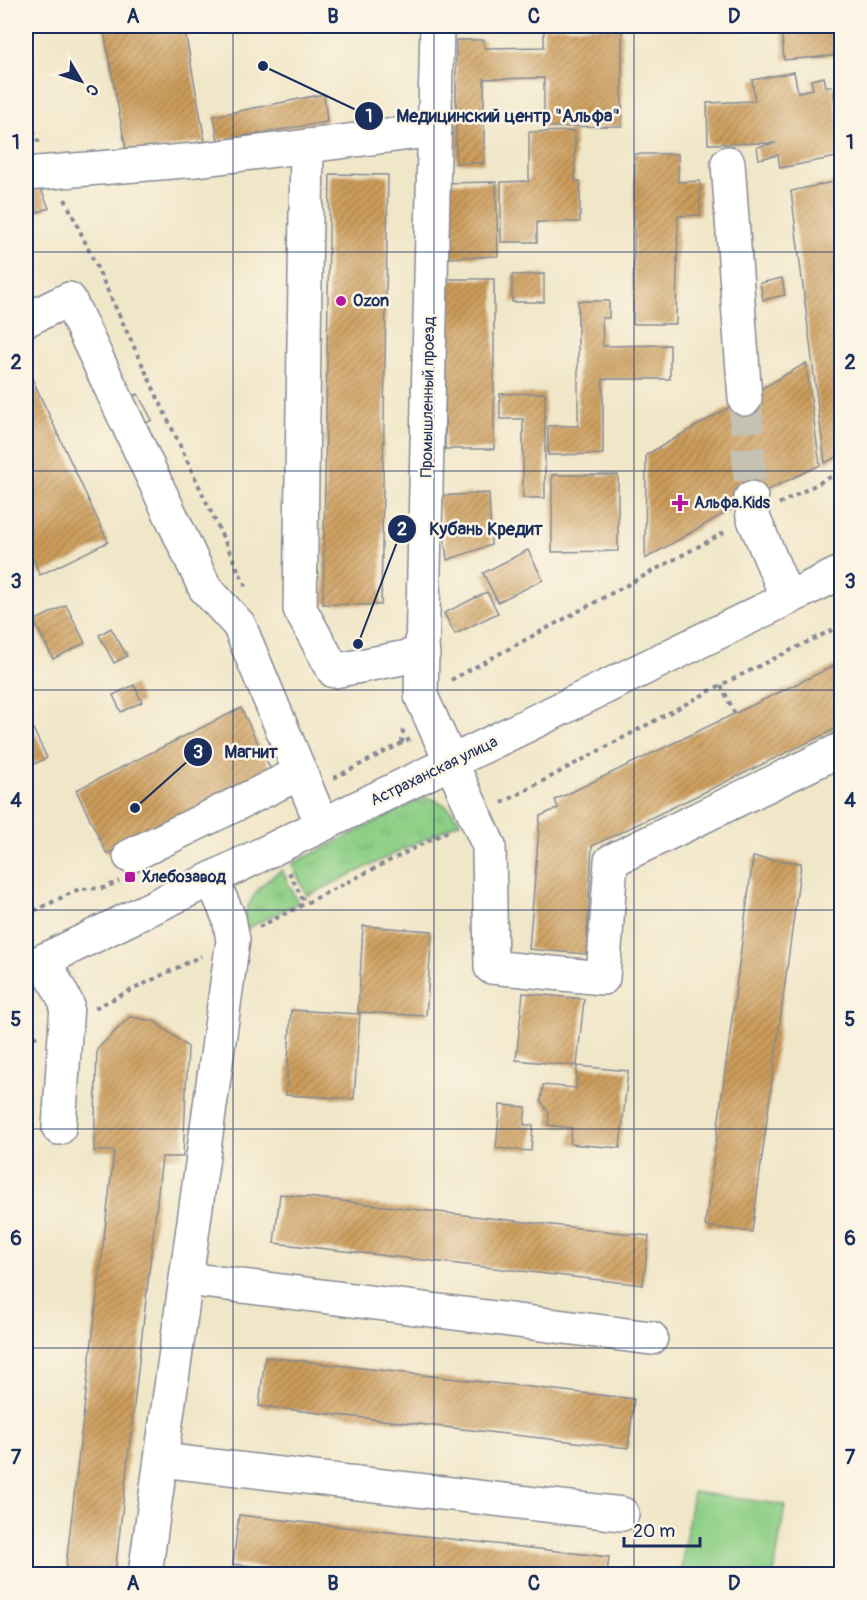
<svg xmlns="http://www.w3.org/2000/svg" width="867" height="1600" viewBox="0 0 867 1600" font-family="Pangolin,sans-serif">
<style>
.grass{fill:url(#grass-tufts);stroke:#547f72;stroke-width:1.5}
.garden{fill:#8ecf86;stroke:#547f72;stroke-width:1.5}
.building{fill:url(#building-hatch)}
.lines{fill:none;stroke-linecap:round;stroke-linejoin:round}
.minor-tunnel{stroke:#c5c1b3;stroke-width:33;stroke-dasharray:33 16;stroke-linecap:butt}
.minor-casing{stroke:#868a93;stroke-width:36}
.path{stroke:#868a93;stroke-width:4;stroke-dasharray:4.5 4.5;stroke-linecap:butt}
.minor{stroke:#fff;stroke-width:33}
.grid{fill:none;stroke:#1b2f5e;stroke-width:1.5;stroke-opacity:0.55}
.poi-dot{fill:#b5179e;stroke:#fcf5e5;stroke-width:2}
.labels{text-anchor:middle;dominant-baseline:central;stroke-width:5;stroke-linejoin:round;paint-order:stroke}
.poi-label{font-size:16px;font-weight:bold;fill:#1b2f5e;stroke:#fcf5e5;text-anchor:start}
.street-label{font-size:16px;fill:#1b2f5e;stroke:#fcf5e5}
.leader{fill:none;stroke:#1b2f5e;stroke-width:2}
.callout-dot{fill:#1b2f5e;stroke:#fcf5e5;stroke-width:2}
.mark-label{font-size:18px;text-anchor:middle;font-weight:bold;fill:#fff}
.callout-label{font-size:18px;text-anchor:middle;font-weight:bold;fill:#1b2f5e;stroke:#fcf5e5;stroke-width:5;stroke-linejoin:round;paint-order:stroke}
.neatline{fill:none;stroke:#1b2f5e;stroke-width:2}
.grid-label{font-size:20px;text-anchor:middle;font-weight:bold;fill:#1b2f5e}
</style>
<defs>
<pattern id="grass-tufts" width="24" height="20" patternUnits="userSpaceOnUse" patternTransform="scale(1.5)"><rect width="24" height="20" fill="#8ecf86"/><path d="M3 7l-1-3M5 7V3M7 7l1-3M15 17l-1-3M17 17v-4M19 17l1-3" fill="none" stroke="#7ab276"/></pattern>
<pattern id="building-hatch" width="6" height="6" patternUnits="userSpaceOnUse" patternTransform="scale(1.5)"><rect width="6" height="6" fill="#cc9c5a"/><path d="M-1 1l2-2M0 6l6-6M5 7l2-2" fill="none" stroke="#a5804e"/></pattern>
</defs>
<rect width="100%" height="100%" fill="#fcf5e5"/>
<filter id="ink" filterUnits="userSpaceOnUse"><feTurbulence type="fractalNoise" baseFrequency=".0167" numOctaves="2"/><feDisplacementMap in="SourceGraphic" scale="12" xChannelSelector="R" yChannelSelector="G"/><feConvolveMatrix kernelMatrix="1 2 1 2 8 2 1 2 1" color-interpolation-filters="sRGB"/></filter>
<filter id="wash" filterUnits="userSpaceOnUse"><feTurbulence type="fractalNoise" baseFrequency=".008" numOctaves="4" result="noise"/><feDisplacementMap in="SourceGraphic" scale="24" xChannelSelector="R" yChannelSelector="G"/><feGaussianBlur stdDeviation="1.35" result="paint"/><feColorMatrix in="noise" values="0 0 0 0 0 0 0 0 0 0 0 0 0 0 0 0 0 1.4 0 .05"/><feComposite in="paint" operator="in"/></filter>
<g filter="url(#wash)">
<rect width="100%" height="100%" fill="#f0e6c8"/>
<g class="grass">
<path d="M430,798C443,802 453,810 460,822L307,896L292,864L419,800Z"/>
<path d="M282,870L298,903L240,932C246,904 256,885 282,870Z"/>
</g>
<path class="garden" d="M693,1492L785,1505L774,1574H680Z"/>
<g id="blocks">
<g class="building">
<path d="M103,26H184L205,141L127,155Z"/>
<path d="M781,26H842V55L784,60Z"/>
<path d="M544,27H622V126L544,127V78L484,79V163H456V40H484V48L544,47Z"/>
<path d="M794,72L798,92L813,89L811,80L824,77L826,86H832L842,137V156L780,168L778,155L759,159L757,147L776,143L708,144L707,103L755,101L752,80Z"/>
<path d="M324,94L327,122L218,140L214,116Z"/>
<path d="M575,131V181H580V222H537V242H501V182L529,181V132Z"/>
<path d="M635,154H678V182L700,181V215L678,216L676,324H633Z"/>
<path d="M330,174L388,175L381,605L323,604Z"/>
<path d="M842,180V454L825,463L791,191Z"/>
<path d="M496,182L498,256L446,258L444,183Z"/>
<path d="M39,184L49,208L26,217V189Z"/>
<path d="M544,274V302H512V275Z"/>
<path d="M782,278L785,295L763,300L760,283Z"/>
<path d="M446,279H494V449H445Z"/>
<path d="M578,301H609V318H602L603,346L670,345V379H603V454L548,455V426H578Z"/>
<path d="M806,363L820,465L751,498L645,559L646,455Z"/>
<path d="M30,374L108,542L40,575L26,544V376Z"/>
<path d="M545,393V498H523V419H500V394Z"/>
<path d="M138,394L152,420L139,427L126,400Z"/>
<path d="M552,475H618V551L552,552Z"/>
<path d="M489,493L491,545L447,560L442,518L436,496Z"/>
<path d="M528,550L543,580L498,602L483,573Z"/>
<path d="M487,592L498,613L455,634L444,613Z"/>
<path d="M66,605L85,643L53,659L34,621Z"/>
<path d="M111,628L127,656L114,663L99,635Z"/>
<path d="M842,662V726L592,846L586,954L529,949L540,816L558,808L555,800Z"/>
<path d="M134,685L142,702L121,712L113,695Z"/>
<path d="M241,708L272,772L107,854L76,790Z"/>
<path d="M33,729L47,758L26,768V733Z"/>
<path d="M753,857L801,863L752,1232L705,1226Z"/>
<path d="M363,926L432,931L426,1016L358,1012Z"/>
<path d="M523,993L584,999L577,1066L516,1060Z"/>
<path d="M291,1010L360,1014L354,1099L286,1095Z"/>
<path d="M130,1017L154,1021L188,1047L183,1157H162L115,1574H65L114,1151H94L97,1049Z"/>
<path d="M577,1066L628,1071L620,1148L570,1144L572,1128L548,1125L549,1113L541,1101L543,1085L576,1088Z"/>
<path d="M500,1105L526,1107L524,1125H533L531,1151L496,1148Z"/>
<path d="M280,1194L649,1236L643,1285L274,1243Z"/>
<path d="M265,1357L634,1399L628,1448L259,1406Z"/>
<path d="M239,1515L609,1557L607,1574H326L233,1564Z"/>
</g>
</g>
</g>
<g filter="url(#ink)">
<use href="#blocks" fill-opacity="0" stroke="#868a93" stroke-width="1.5"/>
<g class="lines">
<path class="minor-tunnel" d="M745,399L751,498"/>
<g class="minor-casing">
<g id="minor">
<path d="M437,26L421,696L489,846L491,967L603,978L611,861L842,749"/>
<path d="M307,146L300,609L334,671L423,654"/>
<path d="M728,163L745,399"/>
<path d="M26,174L196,160L435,130"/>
<path d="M26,320L69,299L205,588L239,625L322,825"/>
<path d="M751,498L753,517L787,597"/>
<path d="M130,856L300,773"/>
<path d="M44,960L67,1004L59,1128"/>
<path d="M26,969L842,572"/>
<path d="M187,1279L651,1338"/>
<path d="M161,1460L622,1514"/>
<path d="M145,1574L233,940L229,918L212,879"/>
</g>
</g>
<g class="path">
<path d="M26,114L39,143"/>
<path d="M65,199L247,589"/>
<path d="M779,504L842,471"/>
<path d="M451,680L727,531"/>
<path d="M721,685L735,714"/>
<path d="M402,743L403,729"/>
<path d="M334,778L410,739"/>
<path d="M502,803L721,685L842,625"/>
<path d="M289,872L305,904"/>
<path d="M26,915L79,889L104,888L119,881"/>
<path d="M259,927L450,830"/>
<path d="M95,1008L201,956"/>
<path d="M26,1042L37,1036"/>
</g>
<use href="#minor" class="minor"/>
</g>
</g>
<path class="grid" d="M233,26V1574M434,26V1574M634,26V1574M26,252H842M26,471H842M26,690H842M26,910H842M26,1129H842M26,1348H842"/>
<g class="poi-dot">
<circle cx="341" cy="301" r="6"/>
<path d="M677 494h6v6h6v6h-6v6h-6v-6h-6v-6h6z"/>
<rect x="124" y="871" width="12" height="12" rx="3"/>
</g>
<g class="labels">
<g class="poi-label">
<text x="353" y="301">Ozon</text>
<text x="694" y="503">Альфа.Kids</text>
<text x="142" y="877">Хлебозавод</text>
</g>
<g class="street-label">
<text transform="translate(428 397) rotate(-89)">Промышленный проезд</text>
<text transform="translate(434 771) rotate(-26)">Астраханская улица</text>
</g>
</g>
<path class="leader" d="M263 66L369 116M358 644L402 529M135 808L198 752"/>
<g class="callout-dot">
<circle cx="263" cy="66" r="6"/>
<circle cx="358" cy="644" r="6"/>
<circle cx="135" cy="808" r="6"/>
<circle cx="369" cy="116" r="15"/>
<circle cx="402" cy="529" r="15"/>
<circle cx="198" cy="752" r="15"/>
</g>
<g class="mark-label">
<text x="369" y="122">1</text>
<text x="402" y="535">2</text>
<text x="198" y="758">3</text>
</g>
<g class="callout-label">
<text x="508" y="122">Медицинский центр "Альфа"</text>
<text x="486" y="535">Кубань Кредит</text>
<text x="251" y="758">Магнит</text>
</g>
<rect width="867" height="1600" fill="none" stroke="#fcf5e5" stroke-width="66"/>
<g transform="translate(81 81) rotate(129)" stroke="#fcf5e5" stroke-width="4.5" paint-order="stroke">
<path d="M0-4.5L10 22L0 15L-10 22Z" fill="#1b2f5e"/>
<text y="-9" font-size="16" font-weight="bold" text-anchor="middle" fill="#1b2f5e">С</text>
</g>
<path d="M624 1537v9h76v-9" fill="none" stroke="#1b2f5e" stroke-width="3"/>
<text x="633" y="1537" font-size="18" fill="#1b2f5e" stroke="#fcf5e5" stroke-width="4.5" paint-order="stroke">20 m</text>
<rect x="33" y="33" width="801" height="1534" class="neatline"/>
<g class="grid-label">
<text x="133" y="23">A</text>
<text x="333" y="23">B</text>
<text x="534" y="23">C</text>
<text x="734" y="23">D</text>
<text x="16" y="149">1</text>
<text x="850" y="149">1</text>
<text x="16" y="369">2</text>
<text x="850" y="369">2</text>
<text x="16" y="588">3</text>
<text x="850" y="588">3</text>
<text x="16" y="807">4</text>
<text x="850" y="807">4</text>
<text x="16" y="1026">5</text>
<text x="850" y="1026">5</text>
<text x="16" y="1245">6</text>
<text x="850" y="1245">6</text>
<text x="16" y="1464">7</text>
<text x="850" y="1464">7</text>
<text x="133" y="1590">A</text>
<text x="333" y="1590">B</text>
<text x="534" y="1590">C</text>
<text x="734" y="1590">D</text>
</g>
</svg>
